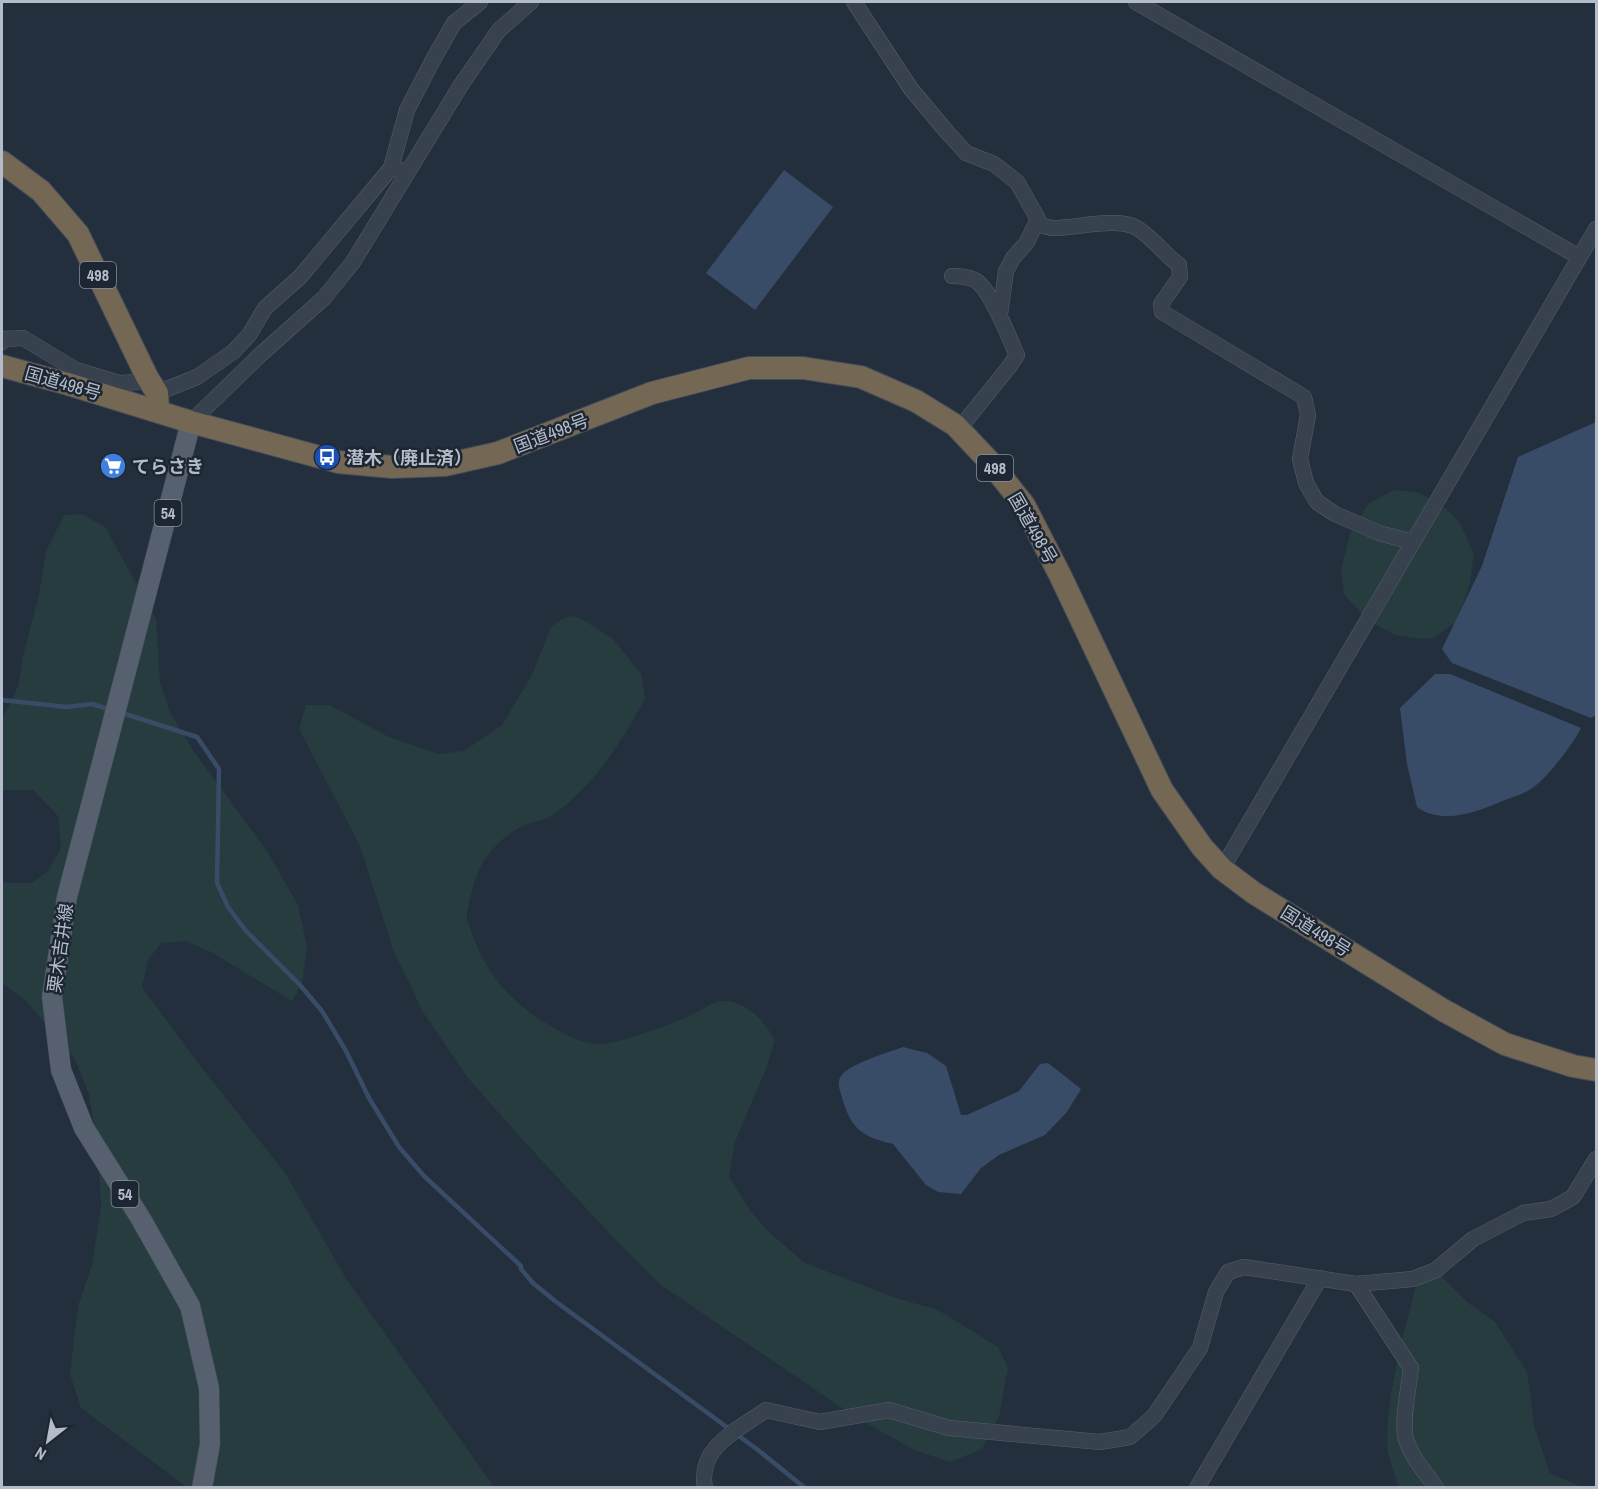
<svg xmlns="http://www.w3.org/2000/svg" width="1598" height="1489" viewBox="0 0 1598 1489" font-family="'Archivo Narrow','Noto Sans JP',sans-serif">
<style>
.green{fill:#263c3f}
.water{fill:#394c67}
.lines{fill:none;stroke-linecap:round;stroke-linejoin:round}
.stream{stroke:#394c67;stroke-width:4.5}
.minor-casing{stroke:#565f6c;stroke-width:16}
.major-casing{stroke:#414a57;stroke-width:21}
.highway-casing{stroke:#434c59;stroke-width:24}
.minor{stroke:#38414e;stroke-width:15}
.major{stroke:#56606e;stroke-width:20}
.highway{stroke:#746855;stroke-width:22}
.labels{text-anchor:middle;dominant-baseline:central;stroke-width:5;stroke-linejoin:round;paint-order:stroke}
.shield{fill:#1d2633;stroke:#878f9c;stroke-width:1.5}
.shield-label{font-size:16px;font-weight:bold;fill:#b4bcc9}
.street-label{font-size:18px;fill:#b4bcc9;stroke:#1d2633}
.poi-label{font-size:18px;font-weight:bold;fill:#b4bcc9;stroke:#1d2633;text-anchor:start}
</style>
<rect width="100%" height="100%" fill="#242f3e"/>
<g class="green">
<path d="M1394,490L1416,492L1439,502L1460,523L1474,554L1469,587L1457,621L1434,638L1422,639L1395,635L1366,619L1344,594L1341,570L1350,534L1368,504Z"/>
<path d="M82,514L105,527L156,619L160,682L170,712L195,753L267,851L298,905L307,947L302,983L292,1001L213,953L186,941L161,943L148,960L142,987L195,1059L285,1173L347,1280L494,1487H187L81,1408L70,1374L78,1306L92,1265L101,1207L98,1148L89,1094L75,1059L26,1001L2,983V883H32L48,871L61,848L58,816L33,790H2V716L7,710L18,686L23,656L39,595L46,551L64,515Z"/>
<path d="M574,616L585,621L613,639L641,674L645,699C624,737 601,775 567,804C562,808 555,814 549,817C543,821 534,821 528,824C499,836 479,860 472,891C470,901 465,912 468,922C484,972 508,1002 554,1028C567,1036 584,1044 600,1044C612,1044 633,1037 644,1033C660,1028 676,1022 691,1015C703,1010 714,999 728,1001C750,1004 765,1023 775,1040L767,1066L735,1142L729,1176L751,1212L770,1233L805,1263L896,1298L938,1310L998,1347L1008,1368L999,1417L982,1449L950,1462L914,1450L854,1416L661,1285L610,1234L521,1138L468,1078L423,1012L393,949L360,846L299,729L306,705H329L389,737L439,754L464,751L502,725L532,675L551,627L563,618Z"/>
<path d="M1439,1274L1467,1302L1495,1322L1527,1372L1535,1429L1550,1473L1582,1487H1399C1395,1474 1387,1456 1387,1442C1387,1394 1404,1332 1416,1286Z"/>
</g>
<g class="water">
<path d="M784,170L833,207L755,310L706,273Z"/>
<path d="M1596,422V715L1591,718L1452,663L1442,649L1482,566L1518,457Z"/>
<path d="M1435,674H1450L1581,728C1574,743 1545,781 1531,789C1523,794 1514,797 1505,800C1479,811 1443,826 1417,807L1407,764L1400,708Z"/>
<path d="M903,1047L927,1053L946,1066L961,1115H967L1019,1091L1040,1064L1048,1063L1081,1089L1067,1112L1045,1135L999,1155L981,1168L961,1194L938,1192L926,1185L893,1144C859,1136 850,1127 841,1094C839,1088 837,1082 841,1076C851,1063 887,1053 903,1047Z"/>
</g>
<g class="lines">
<g class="stream">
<path d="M2,700L67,707L92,704L111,710"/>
<path d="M119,712L197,737L219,769L217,883L228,907L246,931L300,985L322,1011L346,1051L369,1098L399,1147L424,1176L521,1266V1269L533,1283L555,1301L758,1450L805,1488"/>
</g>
<g class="minor-casing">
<g id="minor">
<path d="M854,2L911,89L947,132L966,153L994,164L1017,182L1038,219L1027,242L1013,258L1006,271L1000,314"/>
<path d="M1136,2L1579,257"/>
<path d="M391,168L407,110L434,58L454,23L480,2"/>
<path d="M1036,224C1042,225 1048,228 1054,228C1076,228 1118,217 1137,228C1153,238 1164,254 1179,265L1180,277L1161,304L1162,312L1304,397L1308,415L1300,459L1306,483L1317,502L1335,514L1379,533L1413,542"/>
<path d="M952,276C960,276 968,277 975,280C991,289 1009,338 1017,355L1009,367L959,429"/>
<path d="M2,342L3,339L23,338L76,370L119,383L137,382L147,377"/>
<path d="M157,393L197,377L233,352L249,335L265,308L300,277L391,168L408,172"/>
<path d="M191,422L260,355L324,298L353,262L461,85L499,30L531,2"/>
<path d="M1222,869L1596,229"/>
<path d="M1356,1284L1411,1368C1409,1387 1401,1422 1406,1439C1411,1457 1426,1473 1436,1488"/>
<path d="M705,1488C697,1447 738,1430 766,1410L820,1422L889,1410L949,1428L1100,1442L1130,1437L1154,1416L1200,1348L1216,1292L1228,1272L1244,1267L1356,1284L1413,1279L1436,1270L1473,1239L1523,1213L1551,1209L1573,1197L1596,1159"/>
<path d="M1197,1488L1320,1278"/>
</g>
</g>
<g class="major-casing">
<path id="major" d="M191,422L67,897L52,997L61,1070L84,1128L141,1219L190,1306L209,1388L210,1444L202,1488"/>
</g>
<g class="highway-casing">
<g id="highway">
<path d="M2,162L41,191L78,234L147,377L157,393L158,411"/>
<path d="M2,366L68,384L191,422L338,462L392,467L445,465L498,453L652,393L749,368H803L861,377L916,401L955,425L989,461L1024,505L1060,575L1162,790L1202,847L1222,869L1254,893L1443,1010L1505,1044L1573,1066L1596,1070"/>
</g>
</g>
<use href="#minor" class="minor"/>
<use href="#major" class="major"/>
<use href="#highway" class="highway"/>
</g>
<defs>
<g id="bus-disc" transform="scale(1.35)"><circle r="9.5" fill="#1a4fb4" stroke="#1d2633"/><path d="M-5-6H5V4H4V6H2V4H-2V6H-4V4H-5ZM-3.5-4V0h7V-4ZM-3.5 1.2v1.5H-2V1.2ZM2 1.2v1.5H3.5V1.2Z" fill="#fff"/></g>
<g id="supermarket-disc" transform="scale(1.35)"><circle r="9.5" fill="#3f7fe0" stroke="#1d2633"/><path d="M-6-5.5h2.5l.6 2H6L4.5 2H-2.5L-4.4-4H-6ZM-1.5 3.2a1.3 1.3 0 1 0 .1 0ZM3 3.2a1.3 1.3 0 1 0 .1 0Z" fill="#fff"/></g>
</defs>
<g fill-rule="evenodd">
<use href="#bus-disc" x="327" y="457"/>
<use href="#supermarket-disc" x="113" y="466"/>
</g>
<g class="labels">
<g class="shield">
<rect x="80" y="262" width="36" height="26" rx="4.5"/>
<rect x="977" y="455" width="36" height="26" rx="4.5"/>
<rect x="154.5" y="500" width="27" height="26" rx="4.5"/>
<rect x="111.5" y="1181" width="27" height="26" rx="4.5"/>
</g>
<g class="shield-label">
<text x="98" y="275">498</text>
<text x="995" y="468">498</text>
<text x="168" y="513">54</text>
<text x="125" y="1194">54</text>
</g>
<g class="street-label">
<text transform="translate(63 383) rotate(16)">国道498号</text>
<text transform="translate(551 433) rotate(-21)">国道498号</text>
<text transform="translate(1033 528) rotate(60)">国道498号</text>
<text transform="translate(1316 931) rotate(32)">国道498号</text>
<text transform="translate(60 948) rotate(-82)">栗木吉井線</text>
</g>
<g class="poi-label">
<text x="346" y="457">潜木（廃止済）</text>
<text x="132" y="466">てらさき</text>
</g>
</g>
<rect width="1598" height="1489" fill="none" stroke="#b4bcc9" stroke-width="6"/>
<g transform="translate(48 1441) rotate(211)" stroke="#1d2633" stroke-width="4.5" paint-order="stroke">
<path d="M0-4.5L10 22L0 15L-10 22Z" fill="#b4bcc9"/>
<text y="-9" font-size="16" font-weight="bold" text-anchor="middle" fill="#b4bcc9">N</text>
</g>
</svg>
